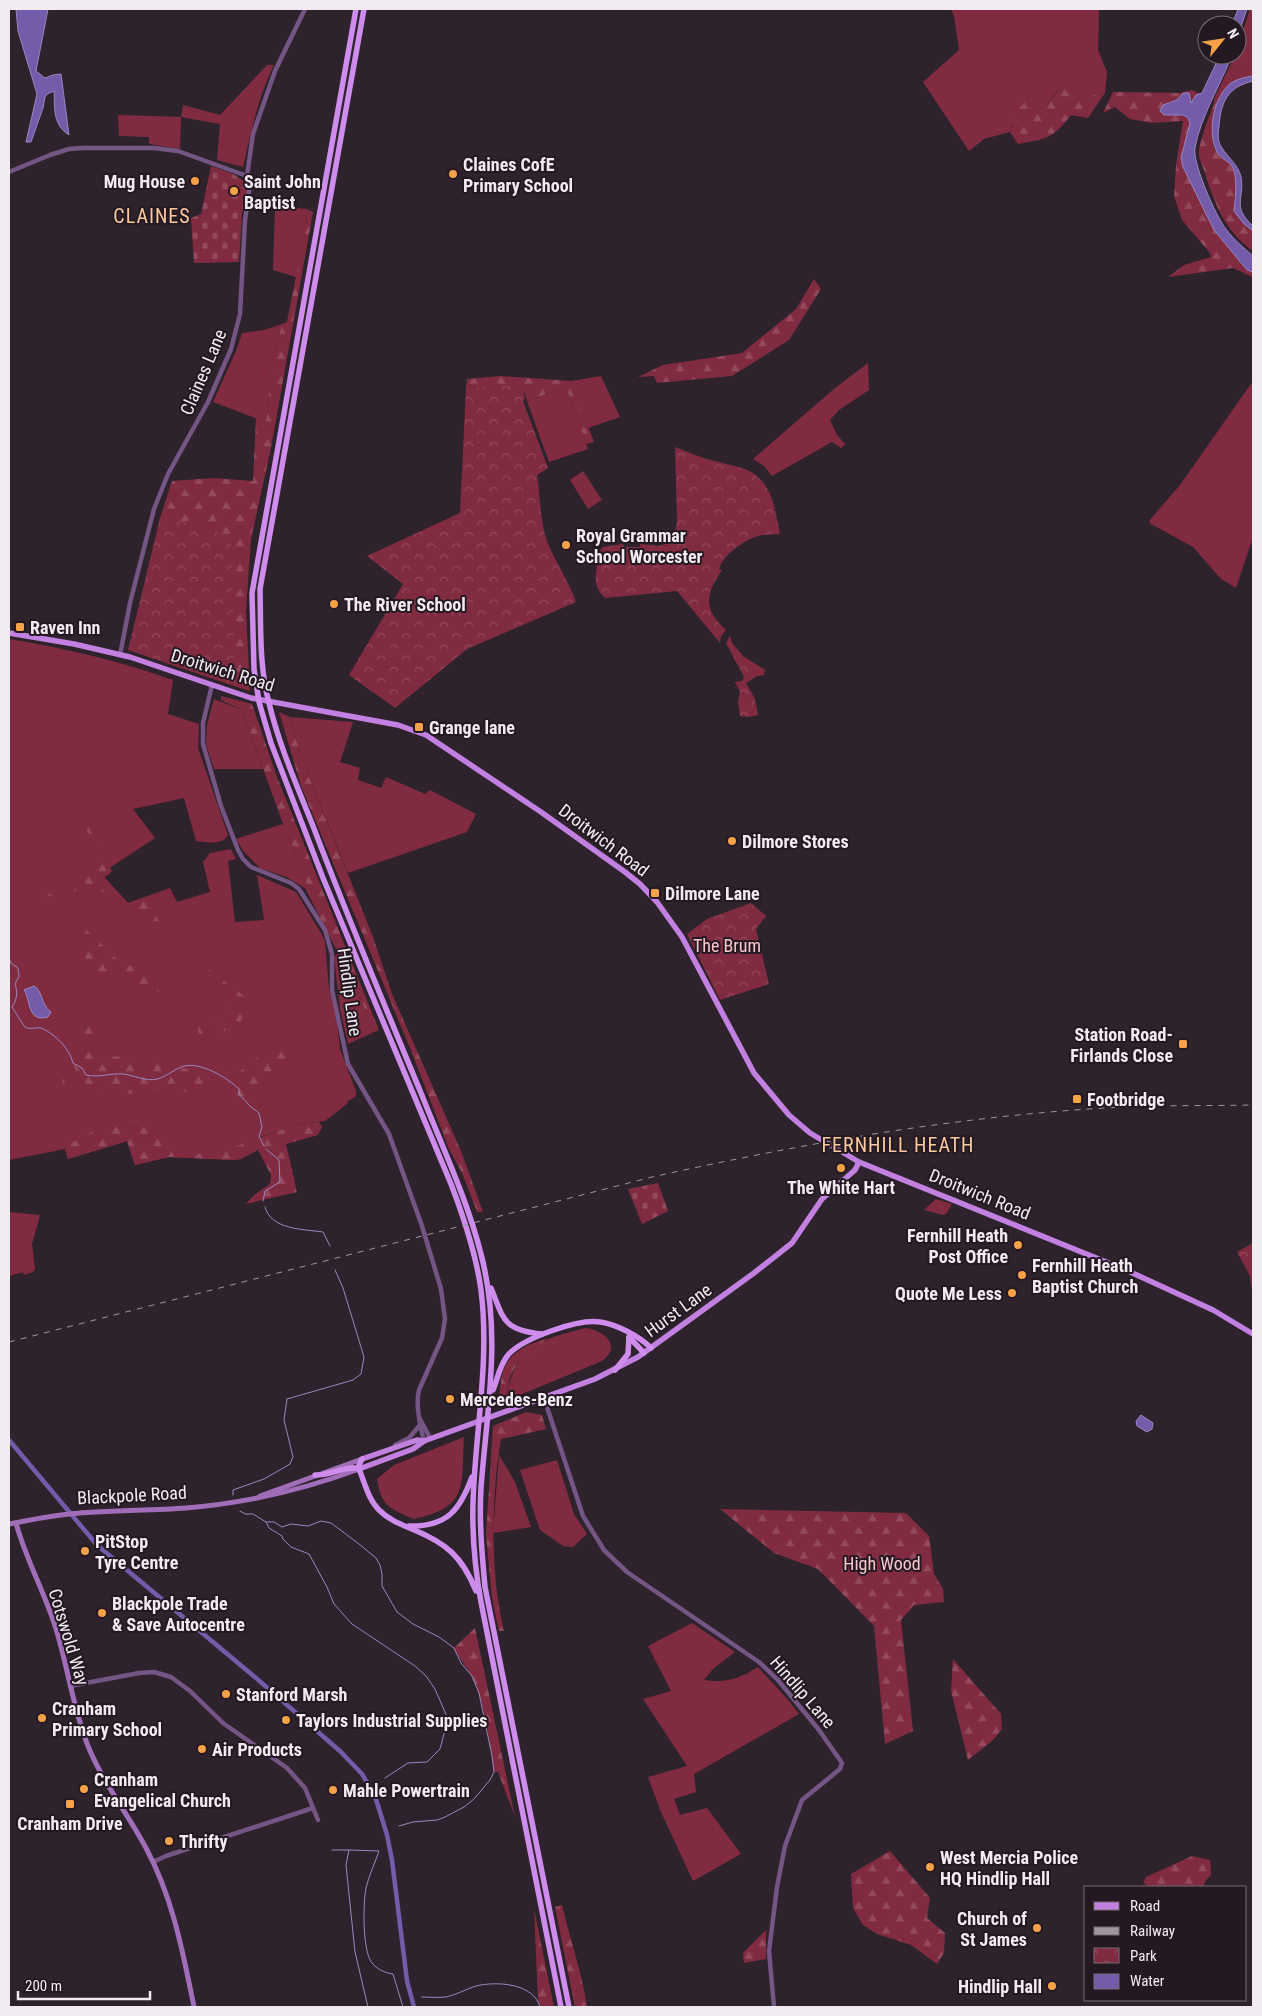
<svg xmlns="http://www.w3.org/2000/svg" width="1262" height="2016" viewBox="0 0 1262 2016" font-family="'Roboto Condensed',sans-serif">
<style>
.grass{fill:#812b40}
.forest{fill:url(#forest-firs)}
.cemetery{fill:url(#cemetery-stones)}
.park{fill:url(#park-crowns)}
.water{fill:#745caa;stroke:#9a87c0}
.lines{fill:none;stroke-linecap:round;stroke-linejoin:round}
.stream{stroke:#9a87c0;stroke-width:1}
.canal{stroke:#745caa;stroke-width:4.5}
.tertiary{stroke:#745583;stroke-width:4.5}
.secondary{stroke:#a06db8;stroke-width:5}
.primary{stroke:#c280e1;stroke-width:5.5}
.trunk{stroke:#ce8dec;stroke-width:5.5}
.rail{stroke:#9e959d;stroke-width:1;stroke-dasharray:6 6;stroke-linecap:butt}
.poi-dot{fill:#f7a248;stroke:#241922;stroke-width:2}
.labels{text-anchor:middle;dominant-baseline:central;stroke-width:4;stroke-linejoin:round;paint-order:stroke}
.poi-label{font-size:18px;font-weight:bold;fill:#f3ebf2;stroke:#241922;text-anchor:start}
.street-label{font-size:18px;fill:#f3ebf2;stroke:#241922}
.park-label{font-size:18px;fill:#fac6cd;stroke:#241922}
.quarter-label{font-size:20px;letter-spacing:1px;fill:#fac99d;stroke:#241922}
</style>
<defs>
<pattern id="forest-firs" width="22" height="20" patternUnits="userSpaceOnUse" patternTransform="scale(1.25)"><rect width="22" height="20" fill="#812b40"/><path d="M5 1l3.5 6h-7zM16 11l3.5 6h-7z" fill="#934a5c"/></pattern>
<pattern id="cemetery-stones" width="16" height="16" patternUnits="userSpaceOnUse" patternTransform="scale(1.25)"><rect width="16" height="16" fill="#812b40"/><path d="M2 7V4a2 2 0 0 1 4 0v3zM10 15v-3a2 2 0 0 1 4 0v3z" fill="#934a5c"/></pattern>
<pattern id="park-crowns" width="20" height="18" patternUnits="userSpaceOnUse" patternTransform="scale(1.25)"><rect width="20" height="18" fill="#812b40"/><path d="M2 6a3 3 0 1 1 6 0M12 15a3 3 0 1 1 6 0" fill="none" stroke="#934a5c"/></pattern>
</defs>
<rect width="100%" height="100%" fill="#2e232c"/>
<g class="grass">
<path d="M951,9H1099L1098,50L1107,72L1105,93L1086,97L1058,90L1046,105L1012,124L1010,132L984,139L969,151L923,82L959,50L954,16Z"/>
<path d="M1250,9H1253V76L1230,84L1217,104L1214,103V99L1235,55H1237L1239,43Z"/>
<path d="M267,65H274C258,97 251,133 243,167L217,160L220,124L181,117L180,149L149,144V137L119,136L118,115L181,117L183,105L220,115Z"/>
<path d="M275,206L307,209L306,227L296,277L273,270Z"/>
<path d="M282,324L271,366L266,422L213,402L236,351L242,333L264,330Z"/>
<path d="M868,363L869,390L839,410L830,420L837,435L845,444L841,448L832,442L772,476L764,466L753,459L835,388Z"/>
<path d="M601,376L620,417L588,428L571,381Z"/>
<path d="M1253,381V537L1236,588L1221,579L1193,547L1151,524L1149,521L1180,485Z"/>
<path d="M566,387L588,449L549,462L527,401Z"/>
<path d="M583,471L602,500L588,509L570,480Z"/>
<path d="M9,639C64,648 120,661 173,680L168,714L199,724L198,748L228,835C222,846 206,842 196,841L184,798L133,809L155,838L108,869L110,874L104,877L128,903L170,888L177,902L210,892L203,862L210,853L231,849L236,859L228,861L235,922L264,920L257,875L296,892L321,933L325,941L329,989L336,1014L340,1049L356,1091V1096L347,1102V1104L325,1121L300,1124L260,1137L241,1159L233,1160L169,1157L135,1165L127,1141L68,1159L65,1149L9,1160Z"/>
<path d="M214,699L242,710L263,769H214L206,744L207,725Z"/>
<path d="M290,717L353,722L340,762L360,768L358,780L381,788L386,777L425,794L430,790L476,814L467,832L348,873L301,756Z"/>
<path d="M283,824L306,878L305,888L286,877L260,868L244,852L236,839Z"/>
<path d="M338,953L345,962L374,1032L348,1044L340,1009L334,957Z"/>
<path d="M936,1199L952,1204L946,1214L943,1215L924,1210Z"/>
<path d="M9,1212L40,1215L32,1244L35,1269L33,1272L24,1275L23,1272L9,1276Z"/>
<path d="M585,1328C604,1330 623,1346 602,1361L508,1400C507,1392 508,1386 511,1378C524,1342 552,1337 585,1328Z"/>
<path d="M464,1437C461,1485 470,1507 414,1519C390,1509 381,1506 377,1479L394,1465Z"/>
<path d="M499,1455L515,1482L531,1527L493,1533Z"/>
<path d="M557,1460L574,1514L587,1534L573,1547L563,1546L540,1530L520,1470Z"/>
<path d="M692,1623L735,1652L713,1669L704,1680C727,1683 739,1679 758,1667L789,1701L799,1714L694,1774L696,1792L674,1799L680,1815L707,1808L741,1854L693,1881L661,1812L648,1777L687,1766L643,1699L671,1691L648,1646Z"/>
</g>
<g class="forest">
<path d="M1063,85L1082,90L1086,97L1105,93L1088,118L1071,115C1051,140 1048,138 1018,144L1010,132L1017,110L1025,102L1046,105Z"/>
<path d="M1192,90L1200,94L1196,95L1191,103L1183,93L1177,100L1167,103L1164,115C1174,115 1186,112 1190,123L1182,159L1183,167L1214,230L1247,270L1253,272V277L1233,268L1168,277L1184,265L1211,257L1210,253L1182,220L1174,196L1176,165L1183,121L1152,123L1130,119L1115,107L1103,113L1113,92L1180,93Z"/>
<path d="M1214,103L1217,104C1213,118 1207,144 1220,156C1224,160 1231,163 1233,169C1243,198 1220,207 1253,231V251C1226,232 1214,204 1205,173C1203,167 1198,158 1199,151C1200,139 1210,115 1214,103Z"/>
<path d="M307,209L313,212L271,448L251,539L246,611L250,691L237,687L234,657L160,518L172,481L214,478L253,481L256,418L266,422L271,366L282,324L287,322L306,225Z"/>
<path d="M814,279L821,289L789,340L732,376L657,383L654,376L638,377L663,365L742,353L796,309Z"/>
<path d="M501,376L571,381L594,442L586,444L566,387L527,401L525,394L516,386L466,388L467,379Z"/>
<path d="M221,696L252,704L277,777L379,1030L374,1032L345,962L338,953L305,888L306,878L283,824L242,710L221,700Z"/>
<path d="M279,712L290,717L301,756L373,937L392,994L461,1151L483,1212H477L462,1173L449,1149L410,1048L301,786Z"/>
<path d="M76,808L79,809L112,871L104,877L128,903L145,897L170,941L252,1002L233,1034L228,1031L232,1016L227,997L220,986L211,976L194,968L192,961L167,943L157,925L143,911L125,906L91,884L51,902H47L48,895L57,886L60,889L87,877C111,863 86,830 77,813Z"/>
<path d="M83,928C87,929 117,958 119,962H124L129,966L134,963C140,976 150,981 164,983L165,987L163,991L158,992L156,988L141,990L115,971L90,972L86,970L85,954L81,951V946L85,938L81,936Z"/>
<path d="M9,963L17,971L15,985L16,998L9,993Z"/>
<path d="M90,1009L94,1010C97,1026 86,1036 98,1051C103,1057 116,1056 124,1057C152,1061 180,1068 208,1073L217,1071L221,1074V1085L217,1088L197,1089L185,1092L176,1088L132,1094L115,1090L79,1087L72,1082L63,1084L62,1079L71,1078L76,1070L67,1053L70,1051L80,1050L87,1022L85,1012Z"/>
<path d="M222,1019L226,1030L222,1033L219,1030L217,1033L204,1031L203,1035H199L198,1028L200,1025L211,1024L217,1020Z"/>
<path d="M280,1045L283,1047L286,1056L280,1067L264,1074L262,1080L248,1098H240L236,1094L229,1098L226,1092L229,1084L228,1076L242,1070L267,1049Z"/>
<path d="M143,1117C149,1140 160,1139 180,1144V1153L187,1155L193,1153L199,1154L203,1150C229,1154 270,1132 296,1125C304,1123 312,1123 319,1122L322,1127L318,1135L286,1144L297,1192L246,1204L253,1196L270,1184L271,1175L258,1150L241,1159L233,1160L169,1157L135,1165L127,1141L68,1159L65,1149L68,1145L93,1131L101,1132Z"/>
<path d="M550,1338C526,1351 504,1370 508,1400L498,1403C500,1393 500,1381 503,1371C510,1351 531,1342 550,1338Z"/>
<path d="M526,1412L542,1415L546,1429L501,1439C491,1497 490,1575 504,1631H499L492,1598L486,1535L493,1426Z"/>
<path d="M720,1509L906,1513L929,1536L934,1574L943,1589L944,1602L914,1605L901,1620L913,1731L885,1744L874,1626L818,1569L774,1553Z"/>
<path d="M475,1628L515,1817L498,1772H494C491,1745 484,1700 472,1677C467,1667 459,1658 454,1648Z"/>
<path d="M953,1659L1001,1714L1002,1729L992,1741L968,1760L951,1691Z"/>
<path d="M890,1851L930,1898L927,1918L945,1933L944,1953L937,1964L911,1945L877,1934L863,1925L853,1908L851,1874Z"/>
<path d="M1192,1856L1210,1860L1211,1875L1206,1880L1203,1887H1151L1143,1883L1146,1877Z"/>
<path d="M562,1905C570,1940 582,1972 587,2007H575L555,1907Z"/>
<path d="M534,1909L554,2007H540L538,2000Z"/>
<path d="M766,1930V1959L744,1963L743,1953Z"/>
</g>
<g class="cemetery">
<path d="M211,166L233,174L244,181L248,190L242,213L239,262L194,263L191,218L201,214Z"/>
<path d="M658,1183L668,1211L642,1224L628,1189Z"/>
</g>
<g class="park">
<path d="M498,386H516L522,389L525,398L523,401L548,468L537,475C540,495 540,518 546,538C554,561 568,579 576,602L467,649L395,708L349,675L403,584L367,556L460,513L466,388Z"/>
<path d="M675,447C688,452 701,458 715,461C731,466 750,467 761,480C774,494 776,516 780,534C772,535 762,534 755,537C742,542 723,555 719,569L722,570C705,595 703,609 726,630L721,636L720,643L677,591L605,598C590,584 597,570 600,551L603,547L623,544L624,547H640V544L659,546L674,541L677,521Z"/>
<path d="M160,518C183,522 214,525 231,542L234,657L237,687L128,650Z"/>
<path d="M730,636L732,643L743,656L765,670L764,675L757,676L746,683L755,699L758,715L749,717L740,716L738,701L740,692L735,682L742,681L744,677L726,643Z"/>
<path d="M751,903L766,916L756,929L769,984L720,1000L687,934L707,919Z"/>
<path d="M1253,1243V1298L1250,1276L1237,1252Z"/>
</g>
<g class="water">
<path d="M16,9H48L36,71L45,78L53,75L61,74L69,135C52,124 55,108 54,91L47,94L45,97L43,108L31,142H26L37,94L18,31Z"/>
<path d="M1238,9H1247L1237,38V25H1232Z"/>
<path d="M1220,55H1232C1221,84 1200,118 1195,148C1192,162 1216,217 1226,229C1233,239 1244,248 1253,256V272L1247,270L1214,230L1183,167L1181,158L1190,123L1188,118L1183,115H1164L1160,111L1163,105L1177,100L1183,93H1189L1191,103L1196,95L1202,93Z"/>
<path d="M1253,76V81C1228,87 1221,101 1219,126C1218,133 1217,142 1222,148C1228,158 1238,164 1241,177C1245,199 1231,206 1253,226V231L1244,224L1234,211C1235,198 1238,181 1233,168C1230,161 1220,159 1217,152C1207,132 1213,97 1231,83C1237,79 1246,77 1253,76Z"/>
<path d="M34,986C43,991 41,1006 51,1012L48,1017C27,1023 31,1000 24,990Z"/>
<path d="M1141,1415L1153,1423L1152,1429L1147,1432L1137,1426L1136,1421Z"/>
</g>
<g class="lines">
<g class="stream">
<path d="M9,958L11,963L18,968L19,976L15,984C18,993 17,999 12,1007C14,1010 24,1026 25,1027C30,1030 36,1027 41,1028C54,1033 70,1049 73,1063L82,1068L86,1075C98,1078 110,1073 123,1074C134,1075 146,1082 157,1079C167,1077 175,1068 185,1066C201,1062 228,1078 239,1089V1094L251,1107L259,1113L262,1127L259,1136L264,1146"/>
<path d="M263,1201L265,1191L280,1182L279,1160L266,1149"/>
<path d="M265,1207C271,1230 303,1229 323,1232L330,1246"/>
<path d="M233,1495V1490L264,1479L290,1464L293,1457L284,1420L287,1399L353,1380L361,1374L364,1357L343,1288L335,1270"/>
<path d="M240,1511L245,1514H253L266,1522H274L282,1527L291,1524L308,1526L321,1521L331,1523L359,1544L376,1558L380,1565L382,1574V1586L397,1612L413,1624L439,1637L454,1648L461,1663L472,1676L479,1693L492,1756L494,1772L490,1780L474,1799L464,1807L445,1817L437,1820L413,1822L399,1826"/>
<path d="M266,1522L269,1528L282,1536L283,1539L291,1547L309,1554L327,1587L334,1604L352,1624L415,1666L426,1676L435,1689L448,1719L440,1749L427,1762L408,1763L385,1778"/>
<path d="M332,1850H349"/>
<path d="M422,1997C429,1997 438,1998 446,1997C456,1995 466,1989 476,1986C496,1981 534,1983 540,2007"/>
<path d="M368,2007L355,1952L346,1865L349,1850L379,1851C375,1863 369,1875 366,1888C363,1902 362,1954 373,1964C378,1970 386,1973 393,1974L403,2007"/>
</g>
<path class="canal" d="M9,1440L97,1545L256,1678L341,1752L362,1774L375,1796L387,1835L392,1860L407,1981L414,2007"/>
<g class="tertiary">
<path d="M9,172L50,155L69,149L83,148H154L178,151L247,176"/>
<path d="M120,655L130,603L154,509L168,474L208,402L231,349L240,314L245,220L250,186L247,176L253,134L275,71L305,9"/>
<path d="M212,685L203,723V744L221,806L238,850L243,859L251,867L291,883L299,889L325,930L332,954V990L348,1064L389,1134L422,1226L441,1289L445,1319L442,1338L419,1390C415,1405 420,1426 424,1441"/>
<path d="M544,1398L583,1516L604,1550L627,1572L759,1662L778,1680L819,1730L842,1763L840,1769L802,1800L785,1846L777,1887L769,1951L774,2007"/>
<path d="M420,1419L430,1438"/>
<path d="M395,1445L409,1438L420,1425"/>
<path d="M70,1686L139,1673L154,1672L171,1677L190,1691L223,1723L287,1768L305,1788L318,1820"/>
<path d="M153,1862L166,1856L313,1808"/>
</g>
<g class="secondary">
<path d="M260,1496L362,1459"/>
<path d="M16,1523C26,1560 45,1593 56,1629C68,1668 73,1708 88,1746C103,1783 128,1814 146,1848C173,1898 183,1953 194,2007"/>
<path d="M9,1524C26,1521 43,1517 61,1515C101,1510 145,1511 186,1508C246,1503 303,1490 359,1469"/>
</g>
<g class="primary">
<path d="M9,633L74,644L130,657L251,698L398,725L426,735L541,812L625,872L640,884L657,902L682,937L754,1073L789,1115L810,1133L859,1162L1126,1270L1213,1310L1253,1334"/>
<path d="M362,1459L417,1440L424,1441L595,1379L638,1357L754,1273L792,1243L822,1199L855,1170L859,1162"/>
<path d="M359,1469L413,1449L424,1441"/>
</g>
<g class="trunk">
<path d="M356,9L252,593L254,669L259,702L271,743L323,878L451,1184C464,1218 476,1253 481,1290C490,1361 475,1433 473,1503C472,1537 475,1569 481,1602L561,2007"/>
<path d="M364,9L260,589C261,627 259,666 269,703C279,745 297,786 313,826C347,916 384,1004 421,1093C442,1146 467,1199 481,1254C502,1334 487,1408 481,1488C479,1521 482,1554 485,1587L569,2007"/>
<path d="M491,1288C504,1320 503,1330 542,1334"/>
<path d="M629,1337L644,1353"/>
<path d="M615,1370L628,1354L629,1337"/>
<path d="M493,1390C498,1378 499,1366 508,1355C523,1338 577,1319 600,1322C616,1324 639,1336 651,1348"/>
<path d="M362,1459L359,1465V1469C365,1483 368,1499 379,1510C389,1520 400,1524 412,1529C446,1543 462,1556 476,1591"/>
<path d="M315,1475C328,1476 351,1464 359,1469"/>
<path d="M409,1526C447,1527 460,1510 472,1477"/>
</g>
<path class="rail" d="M9,1342L652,1177C801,1144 952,1117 1105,1108C1155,1105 1204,1106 1253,1105"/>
</g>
<g class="poi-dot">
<circle cx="453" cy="174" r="5"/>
<circle cx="195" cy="181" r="5"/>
<circle cx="234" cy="191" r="5"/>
<circle cx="566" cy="545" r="5"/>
<circle cx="334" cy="604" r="5"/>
<rect x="15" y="622" width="10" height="10" rx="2.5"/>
<rect x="414" y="722" width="10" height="10" rx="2.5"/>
<circle cx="732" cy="841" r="5"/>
<rect x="650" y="888" width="10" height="10" rx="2.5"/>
<rect x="1178" y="1039" width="10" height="10" rx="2.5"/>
<rect x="1072" y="1094" width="10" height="10" rx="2.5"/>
<circle cx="841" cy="1168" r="5"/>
<circle cx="1018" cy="1245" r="5"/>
<circle cx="1022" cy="1275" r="5"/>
<circle cx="1012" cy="1293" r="5"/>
<circle cx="450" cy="1399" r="5"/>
<circle cx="85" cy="1551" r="5"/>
<circle cx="102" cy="1613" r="5"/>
<circle cx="226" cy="1694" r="5"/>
<circle cx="42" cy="1718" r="5"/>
<circle cx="286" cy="1720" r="5"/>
<circle cx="202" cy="1749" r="5"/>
<circle cx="84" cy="1789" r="5"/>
<circle cx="333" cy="1790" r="5"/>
<rect x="65" y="1799" width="10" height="10" rx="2.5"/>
<circle cx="169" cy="1841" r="5"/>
<circle cx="930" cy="1867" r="5"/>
<circle cx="1037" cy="1928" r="5"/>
<circle cx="1052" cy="1986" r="5"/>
</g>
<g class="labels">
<g class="poi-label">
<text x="463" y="164">Claines CofE<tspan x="463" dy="21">Primary School</tspan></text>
<text x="185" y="181" text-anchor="end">Mug House</text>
<text x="244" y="181">Saint John<tspan x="244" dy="21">Baptist</tspan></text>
<text x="576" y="535">Royal Grammar<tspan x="576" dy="21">School Worcester</tspan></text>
<text x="344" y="604">The River School</text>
<text x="30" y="627">Raven Inn</text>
<text x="429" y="727">Grange lane</text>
<text x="742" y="841">Dilmore Stores</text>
<text x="665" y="893">Dilmore Lane</text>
<text x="1173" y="1034" text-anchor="end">Station Road-<tspan x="1173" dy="21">Firlands Close</tspan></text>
<text x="1087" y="1099">Footbridge</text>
<text x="841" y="1187" text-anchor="middle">The White Hart</text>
<text x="1008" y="1235" text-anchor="end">Fernhill Heath<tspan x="1008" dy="21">Post Office</tspan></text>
<text x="1032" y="1265">Fernhill Heath<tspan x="1032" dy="21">Baptist Church</tspan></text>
<text x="1002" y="1293" text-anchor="end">Quote Me Less</text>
<text x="460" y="1399">Mercedes-Benz</text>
<text x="95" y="1541">PitStop<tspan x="95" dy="21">Tyre Centre</tspan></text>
<text x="112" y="1603">Blackpole Trade<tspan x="112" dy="21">&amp; Save Autocentre</tspan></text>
<text x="236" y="1694">Stanford Marsh</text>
<text x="52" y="1708">Cranham<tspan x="52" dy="21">Primary School</tspan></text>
<text x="296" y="1720">Taylors Industrial Supplies</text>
<text x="212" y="1749">Air Products</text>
<text x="94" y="1779">Cranham<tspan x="94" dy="21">Evangelical Church</tspan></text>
<text x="343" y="1790">Mahle Powertrain</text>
<text x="70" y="1823" text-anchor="middle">Cranham Drive</text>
<text x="179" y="1841">Thrifty</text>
<text x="940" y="1857">West Mercia Police<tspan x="940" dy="21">HQ Hindlip Hall</tspan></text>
<text x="1027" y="1918" text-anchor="end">Church of<tspan x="1027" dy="21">St James</tspan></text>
<text x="1042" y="1986" text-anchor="end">Hindlip Hall</text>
</g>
<g class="street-label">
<text transform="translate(203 372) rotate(-67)">Claines Lane</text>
<text transform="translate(223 670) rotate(17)">Droitwich Road</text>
<text transform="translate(604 840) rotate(37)">Droitwich Road</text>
<text transform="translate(350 992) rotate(82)">Hindlip Lane</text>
<text transform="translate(980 1194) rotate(22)">Droitwich Road</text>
<text transform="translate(678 1310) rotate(-36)">Hurst Lane</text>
<text transform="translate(132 1495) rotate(-3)">Blackpole Road</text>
<text transform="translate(69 1637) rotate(73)">Cotswold Way</text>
<text transform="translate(803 1692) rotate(49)">Hindlip Lane</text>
</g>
<g class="park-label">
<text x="727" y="945">The Brum</text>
<text x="882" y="1563">High Wood</text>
</g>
<g class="quarter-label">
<text x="152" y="216">CLAINES</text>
<text x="898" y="1145">FERNHILL HEATH</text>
</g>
</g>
<rect width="1262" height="2016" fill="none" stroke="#f3ebf2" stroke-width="20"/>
<rect x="1084" y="1886" width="162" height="115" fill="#241922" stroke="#776d75"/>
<rect x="1094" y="1902" width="25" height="8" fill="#c280e1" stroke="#776d75"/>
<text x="1130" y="1911" font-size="15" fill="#f3ebf2">Road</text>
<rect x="1094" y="1927" width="25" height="8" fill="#9e959d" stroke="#776d75"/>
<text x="1130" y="1936" font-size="15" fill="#f3ebf2">Railway</text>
<rect x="1094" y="1948" width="25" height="15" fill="url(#park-crowns)" stroke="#776d75"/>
<text x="1130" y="1961" font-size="15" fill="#f3ebf2">Park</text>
<rect x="1094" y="1974" width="25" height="15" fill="#745caa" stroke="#776d75"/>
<text x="1130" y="1986" font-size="15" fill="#f3ebf2">Water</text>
<g transform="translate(1222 40) rotate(60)"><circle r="24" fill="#241922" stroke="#776d75"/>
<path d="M0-4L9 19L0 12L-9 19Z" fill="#f7a248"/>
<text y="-8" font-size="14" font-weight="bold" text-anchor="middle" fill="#f3ebf2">N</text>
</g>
<path d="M18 1991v8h132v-8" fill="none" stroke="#f3ebf2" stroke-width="2.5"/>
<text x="25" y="1991" font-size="15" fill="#f3ebf2" stroke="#241922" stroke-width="4" paint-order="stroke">200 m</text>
</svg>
